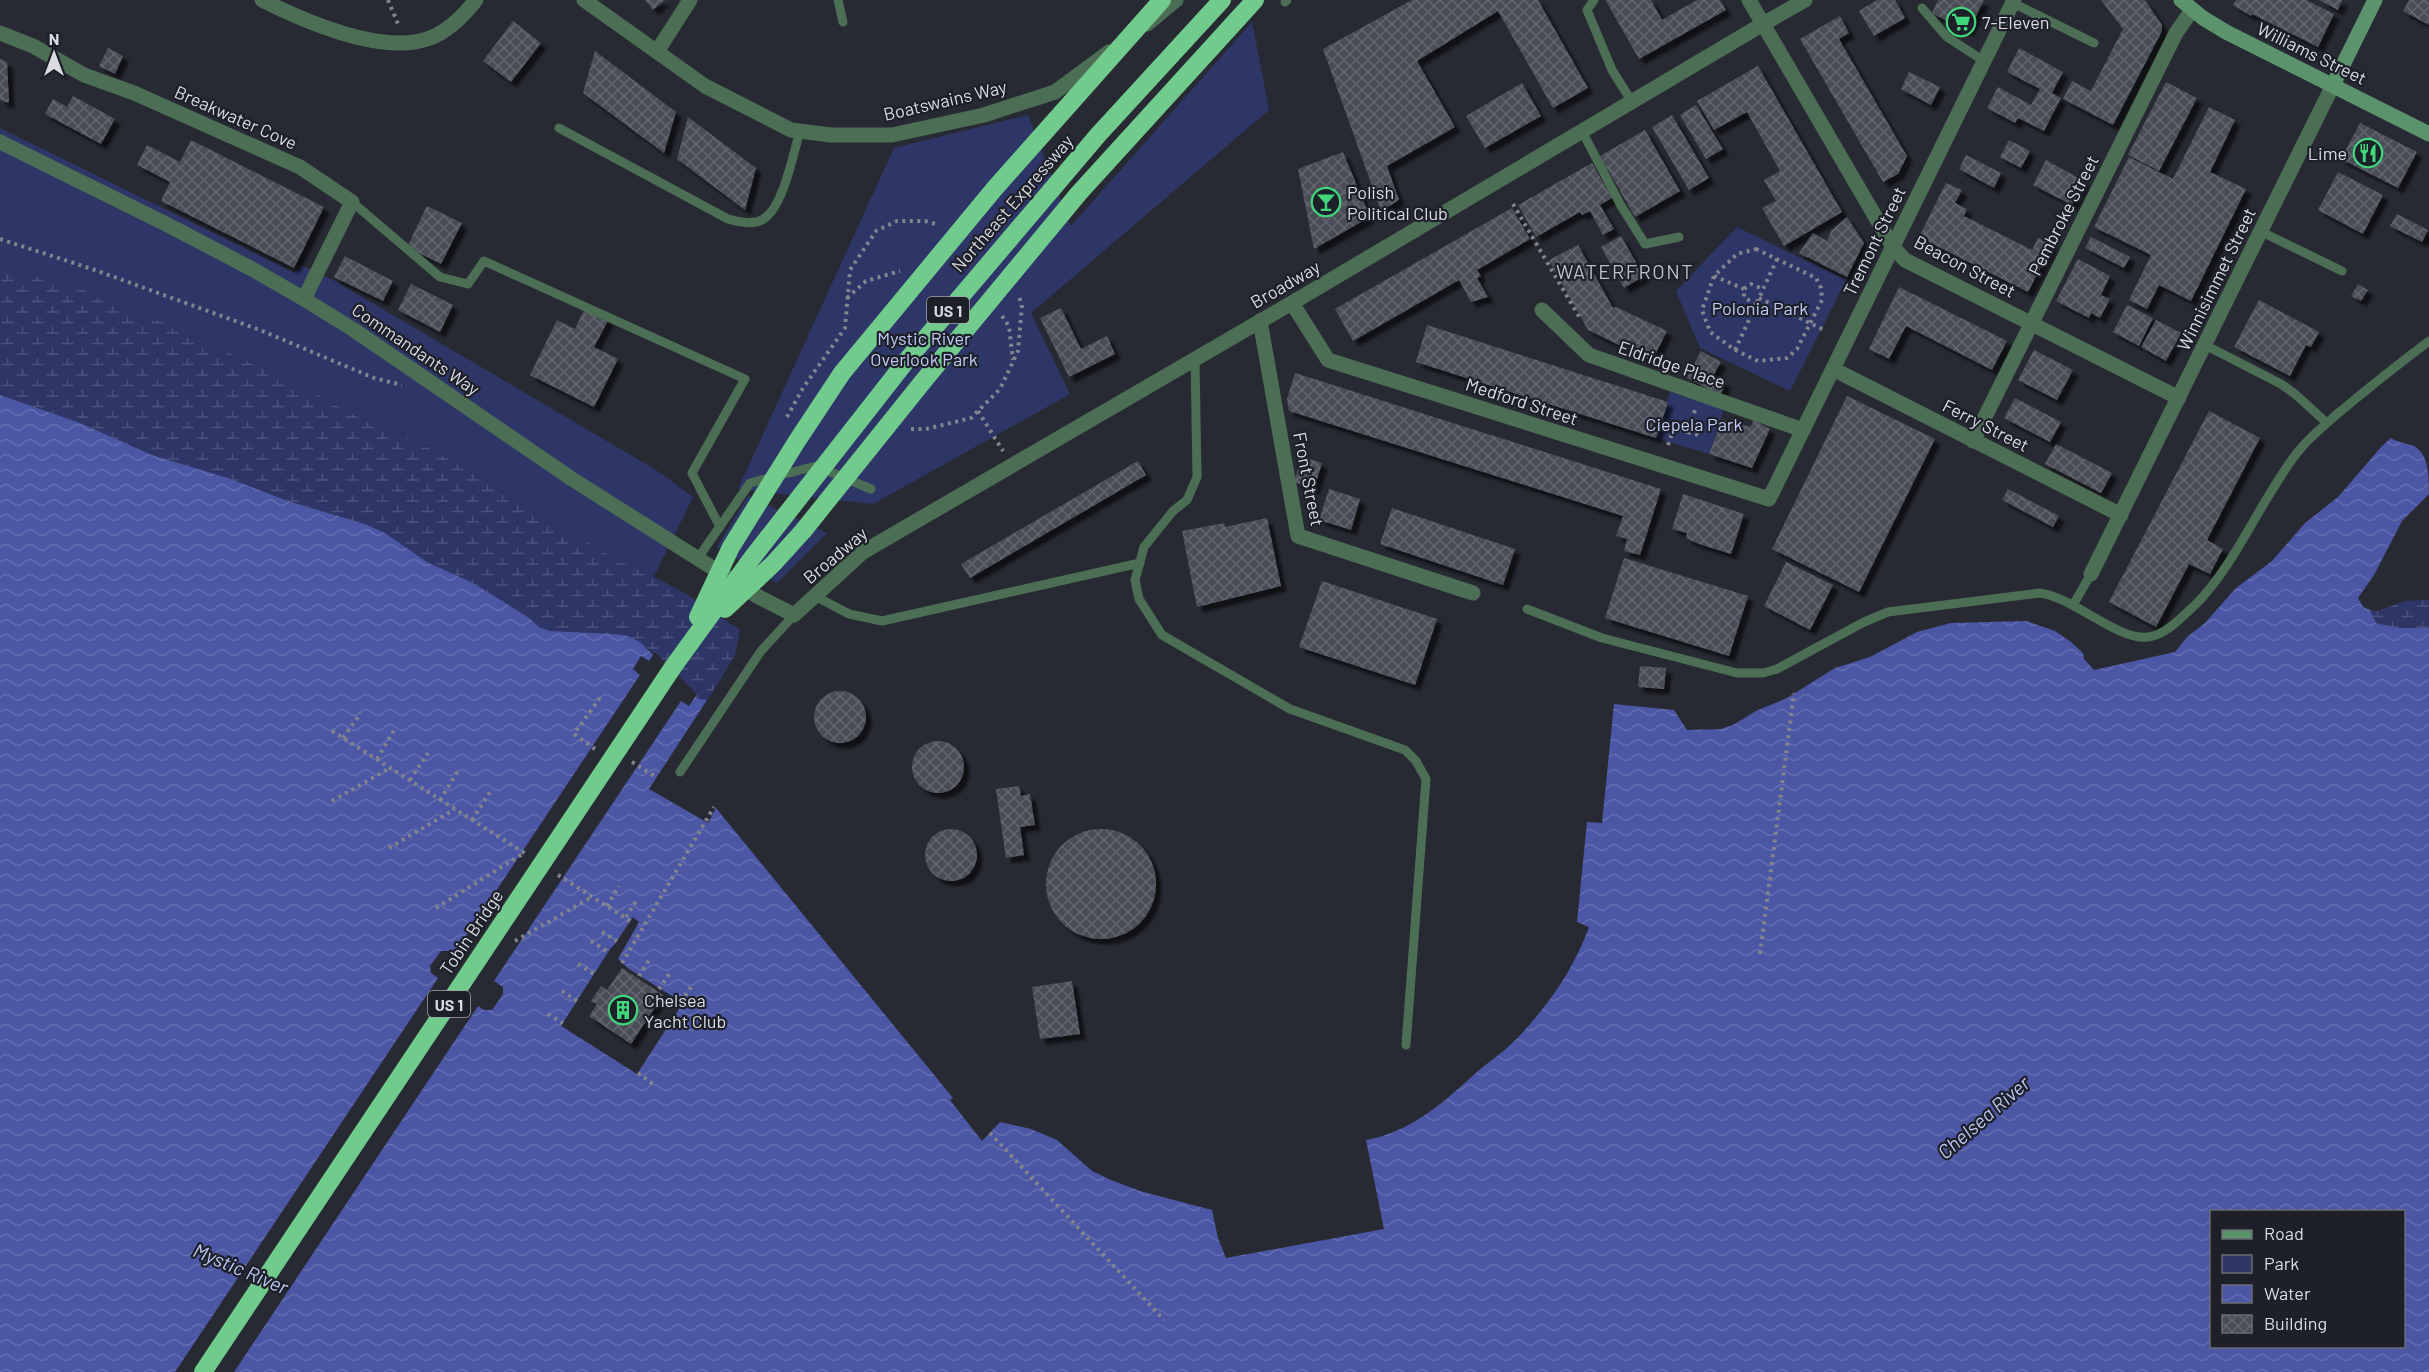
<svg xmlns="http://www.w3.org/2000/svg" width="2429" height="1372" viewBox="0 0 2429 1372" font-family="Barlow,sans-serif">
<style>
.wetland{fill:url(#wetland-marsh)}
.park{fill:#2e3668}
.water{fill:url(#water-waves);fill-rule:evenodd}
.pier{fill:#282a33}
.building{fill:url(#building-cross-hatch);filter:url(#shadow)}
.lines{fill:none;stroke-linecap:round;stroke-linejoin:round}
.path{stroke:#83848c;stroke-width:4;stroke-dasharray:3 4.5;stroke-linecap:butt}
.service{stroke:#4c6e55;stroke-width:9}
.minor{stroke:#4c6e55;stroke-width:15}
.tertiary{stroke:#4c6e55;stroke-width:15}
.secondary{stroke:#5b946c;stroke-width:15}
.motorway-bridge{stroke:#71cb8d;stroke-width:18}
.labels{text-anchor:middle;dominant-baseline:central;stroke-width:4.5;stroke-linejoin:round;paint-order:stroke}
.shield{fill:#1e2029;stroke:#a2a4aa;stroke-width:1.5}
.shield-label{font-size:16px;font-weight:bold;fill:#dbdce2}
.poi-label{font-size:18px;fill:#dbdce2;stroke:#1e2029;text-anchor:start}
.street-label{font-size:18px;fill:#dbdce2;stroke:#1e2029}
.park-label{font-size:18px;fill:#c1cbf6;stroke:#1e2029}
.neighbourhood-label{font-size:20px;letter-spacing:1.5px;fill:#bcbfcb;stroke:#1e2029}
.water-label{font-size:20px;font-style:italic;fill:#bbc5f0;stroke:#1e2029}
</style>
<defs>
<pattern id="wetland-marsh" width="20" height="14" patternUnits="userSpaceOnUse" patternTransform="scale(1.5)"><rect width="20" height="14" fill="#2e3668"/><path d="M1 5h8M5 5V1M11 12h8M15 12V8" fill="none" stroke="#4c527d"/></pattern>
<pattern id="water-waves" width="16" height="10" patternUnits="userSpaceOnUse" patternTransform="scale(1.5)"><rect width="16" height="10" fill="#4b56a4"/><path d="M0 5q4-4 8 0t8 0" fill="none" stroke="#646eb0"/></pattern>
<pattern id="building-cross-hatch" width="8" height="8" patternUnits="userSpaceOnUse" patternTransform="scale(1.5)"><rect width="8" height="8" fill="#4b4d57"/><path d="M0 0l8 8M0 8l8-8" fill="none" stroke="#64666f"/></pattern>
<filter id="shadow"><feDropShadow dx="5.5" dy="5.5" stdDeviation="1.5" flood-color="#0009"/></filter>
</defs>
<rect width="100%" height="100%" fill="#282a33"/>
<g class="wetland">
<path d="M0,266L83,289L102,300L163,322L183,334L197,338L305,387L365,421L381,425L424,445L468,470L548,522L587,541L616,560L638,568L688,595L740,630L735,655L711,695L707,700H698L649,649L628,637L550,631L539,627L528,617L473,583L427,562L385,533L365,524L288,501L228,478L152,455L80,423L0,395Z"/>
<path d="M2429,600V628H2399L2376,623L2370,610L2377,611L2405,601Z"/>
</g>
<g class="park">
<path d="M1252,22L1269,110L1031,313L1070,394L873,504L738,489L894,148L1028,115L1071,226Z"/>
<path d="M0,128L295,273L301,265L333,280L656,470L693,497L654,576L616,560L587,541L548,522L468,470L424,445L381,425L365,421L305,387L197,338L183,334L163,322L102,300L83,289L0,266Z"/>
<path d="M1737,227L1846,280L1790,391L1700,348L1676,291Z"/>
<path d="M1670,392L1724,409L1709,454L1656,438Z"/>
<path d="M748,496L827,533L777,583L717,547Z"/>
</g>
<path class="water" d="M0,395L80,423L152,455L228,478L288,501L365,524L385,533L427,562L473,583L528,617L539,627L550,631L613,634L628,636L640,642L698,699L707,700L649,789L708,823L716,808L953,1098L950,1100L982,1141L1000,1122L1031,1129L1057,1140L1092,1171L1111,1180L1140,1191L1212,1210L1218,1238L1226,1258L1384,1229L1366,1140C1412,1132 1445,1101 1478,1071C1487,1063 1498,1056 1507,1048C1542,1015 1573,972 1589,927L1577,922L1587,822L1602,823L1614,704L1674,710L1687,730L1721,729L1733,725L1756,711L1787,698L1835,668L1870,657L1917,632L1951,623L2026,621L2055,631L2071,642L2083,653L2084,659L2094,670L2175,652L2187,637L2205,623L2236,588L2272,561L2305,523L2338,497L2382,446L2391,438C2399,443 2407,443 2414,446C2429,454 2429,477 2429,494L2402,521L2374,575L2358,598L2363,607L2370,610L2376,623L2399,628H2429V1372H0ZM2212,1212H2404V1346H2212Z"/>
<g class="pier">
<path d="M655,652L697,694L689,706L681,701L494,981L503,987V994L492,1010H484L478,1006L234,1372H175L438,978L431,973L430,966L441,951H449L454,954L640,675L633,669L641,656L649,661Z"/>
<path d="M633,917L639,922L618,959L629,969L683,1003L637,1074L561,1026L610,949L615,944Z"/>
</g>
<g class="building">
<path d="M645,0H665L653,10Z"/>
<path d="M1412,0H1538L1588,88L1553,108L1498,11L1417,61L1455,127L1387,166L1399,200L1381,211L1323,49Z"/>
<path d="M1608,0H1651L1662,20L1697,0H1720L1726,10L1639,59L1606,1Z"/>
<path d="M1877,0H1895L1905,18L1874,36L1859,11Z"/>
<path d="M1938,0H1984L1968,32L1932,13Z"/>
<path d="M2101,0H2145L2162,25V31L2113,125L2063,99L2072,81L2091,91L2123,29Z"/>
<path d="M2236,0H2306L2334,14L2318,47L2252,14L2251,16L2233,5Z"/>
<path d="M2319,0H2342L2338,10Z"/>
<path d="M2409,0H2429V25L2403,11Z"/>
<path d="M1840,16L1849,33L1839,39L1907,156L1898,174L1883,182L1800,39Z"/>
<path d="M513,21L541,43L511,82L483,61Z"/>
<path d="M108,48L123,56L115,74L99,66Z"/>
<path d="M2019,48L2063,72L2052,93L2061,98L2044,131L2018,118L2015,123L1987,108L1998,87L2031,105L2040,89L2007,72Z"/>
<path d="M595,51L676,112L664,153L583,93Z"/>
<path d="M0,59L7,62L9,103L0,100Z"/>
<path d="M1758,66L1842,212L1784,246L1762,208L1776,201L1764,180L1780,171L1747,112L1714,130L1697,101Z"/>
<path d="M1909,72L1940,87L1931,105L1901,89Z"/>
<path d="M2166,82L2197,98L2159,171L2128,155Z"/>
<path d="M1522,83L1541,116L1485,148L1466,116Z"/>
<path d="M73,96L115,119L101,144L45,114L53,99L67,107Z"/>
<path d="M1696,105L1723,149L1706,159L1680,115Z"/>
<path d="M2209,107L2235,120L2210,172L2246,189L2191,301L2159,285L2147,309L2129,300L2151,255L2094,227L2129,157L2173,179Z"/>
<path d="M1672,115L1709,178L1689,190L1652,127Z"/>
<path d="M688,117L756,168L745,210L677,159Z"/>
<path d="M2360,123L2417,152L2398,188L2341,159Z"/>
<path d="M1645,130L1680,191L1635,217L1600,156Z"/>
<path d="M191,140L324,207L294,268L161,201L170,182L137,165L147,145L180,162Z"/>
<path d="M2009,140L2030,151L2021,168L2000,157Z"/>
<path d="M1343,152L1370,217L1314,249L1298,169Z"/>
<path d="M1966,155L2001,173L1994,188L1959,169Z"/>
<path d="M2046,160L2084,181L2072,205L2033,185Z"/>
<path d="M1592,163L1612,198L1600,205L1614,229L1603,235L1590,211L1582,215L1580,212L1536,237L1518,205Z"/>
<path d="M2338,172L2383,195L2363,234L2318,210Z"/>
<path d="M1946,183L1962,190L1955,203L1967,209L1964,216L2032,250L2038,238L2052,245L2028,292L1919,237Z"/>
<path d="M427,206L462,223L441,264L407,247Z"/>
<path d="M1512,208L1530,239L1477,270L1481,276L1477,278L1488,297L1471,302L1459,280L1353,341L1335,309Z"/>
<path d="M2397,214L2428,230L2422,242L2390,226Z"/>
<path d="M1847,217L1864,243L1847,277L1799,253L1813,233L1827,241L1831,231Z"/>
<path d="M1621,236L1644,276L1624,288L1601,247Z"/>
<path d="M2091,237L2130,257L2124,268L2085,248Z"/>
<path d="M1578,245L1613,308L1616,307L1667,331L1652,361L1588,330L1549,260Z"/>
<path d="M345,256L393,281L383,301L334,277Z"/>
<path d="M2078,259L2110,276L2101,295L2110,299L2100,318L2091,313L2089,318L2056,301Z"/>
<path d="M411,284L453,305L440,332L398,310Z"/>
<path d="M2358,284L2368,290L2361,301L2351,296Z"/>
<path d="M1899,287L2007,341L1992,370L1906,326L1889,359L1869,349Z"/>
<path d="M2259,300L2319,332L2311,347L2306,345L2290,376L2234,347Z"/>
<path d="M2127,305L2153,318L2139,346L2113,332Z"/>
<path d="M585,308L609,319L594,347L618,359L594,407L530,375L557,320L575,329Z"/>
<path d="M1061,308L1081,349L1107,336L1115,354L1069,377L1040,318Z"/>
<path d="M2156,320L2181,333L2166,361L2141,347Z"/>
<path d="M1427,325L1668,402L1656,438L1416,362Z"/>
<path d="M2034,350L2073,370L2057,400L2018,380Z"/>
<path d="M1701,351L1721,362L1713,376L1726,383L1720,395L1687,378Z"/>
<path d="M1295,373L1661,489L1640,555L1624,551L1627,539L1616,536L1623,516L1289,411L1287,399Z"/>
<path d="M1847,396L1935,439L1859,592L1772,549Z"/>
<path d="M2015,398L2061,422L2050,442L2004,418Z"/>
<path d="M2209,411L2260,438L2207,540L2223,549L2210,574L2189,564L2156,627L2109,602Z"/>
<path d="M1722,419L1750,427L1754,420L1770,429L1752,468L1709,454Z"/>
<path d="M2056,444L2112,473L2101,493L2045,464Z"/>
<path d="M1302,457L1322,463L1314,489L1294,482Z"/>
<path d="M1138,461L1146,475L970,578L961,564Z"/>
<path d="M1329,489L1360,499L1351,530L1319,520Z"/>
<path d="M2008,489L2059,516L2053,527L2002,500Z"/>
<path d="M1683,494L1744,514L1731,554L1699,544L1686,538L1687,533L1672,529Z"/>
<path d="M1392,508L1515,549L1503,585L1380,544Z"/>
<path d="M1267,518L1281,586L1197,607L1182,531L1224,523L1225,527Z"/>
<path d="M1624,558L1748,596L1729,656L1605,618Z"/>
<path d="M1786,562L1833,585L1810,630L1764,606Z"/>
<path d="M1322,581L1437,619L1415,685L1299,647Z"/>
<path d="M1640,666L1666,668L1664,689L1638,687Z"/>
<circle cx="840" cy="717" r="26"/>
<circle cx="938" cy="767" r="26"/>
<path d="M1019,786L1021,796L1030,794L1035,825L1020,827L1024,855L1006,858L996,789Z"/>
<circle cx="951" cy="855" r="26"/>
<circle cx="1101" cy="884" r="55"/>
<path d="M622,968L663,995L631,1044L589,1016L597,1004L591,1001L601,986L607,990Z"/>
<path d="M1072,981L1080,1034L1040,1039L1032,987Z"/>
</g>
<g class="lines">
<g class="path">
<path d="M388,0L398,24"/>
<path d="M1513,204L1581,320"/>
<path d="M0,239L95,270L260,330L374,378L402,385"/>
<path d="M1756,249L1816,278L1821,288L1822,300L1797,349L1787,358L1758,361L1735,350L1710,332L1702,310L1714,276L1737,254Z"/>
<path d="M1714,276L1744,289"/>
<path d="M847,298L866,281L900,271"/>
<path d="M1759,298L1824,330"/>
<path d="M1756,305L1744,297V289L1751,284L1763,289"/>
<path d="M1002,316L1009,326L1013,360"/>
<path d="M1735,350L1777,259"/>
<path d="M978,411L1003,451"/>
<path d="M787,417L803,388L845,328L850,270L876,231L897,221H925L939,225"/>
<path d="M911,429H926L971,418L1000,389L1018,351L1022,305L1019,297"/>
<path d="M1688,432L1702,436"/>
<path d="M1668,445L1674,428L1688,432L1695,410"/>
<path d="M332,731L526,854"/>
<path d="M343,738L361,713"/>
<path d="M595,749L574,734L602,695"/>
<path d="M377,759L394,730"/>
<path d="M632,762L656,777"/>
<path d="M410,780L428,753"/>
<path d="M440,800L458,771"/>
<path d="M332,801L390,768"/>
<path d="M472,820L490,792"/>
<path d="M389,848L455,809"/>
<path d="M558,875L630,921"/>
<path d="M607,906L619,886"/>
<path d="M436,908L524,853"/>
<path d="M626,917L638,898"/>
<path d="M602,932L617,941"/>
<path d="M515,941L592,897"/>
<path d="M591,941L608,952"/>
<path d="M1760,954L1794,693"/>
<path d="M622,963L714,807"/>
<path d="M578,964L594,974"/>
<path d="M639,976L649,960"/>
<path d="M659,989L670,973"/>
<path d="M562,991L577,1001"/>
<path d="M681,1002L691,987"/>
<path d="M548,1014L563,1023"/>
<path d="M638,1073L653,1084"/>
<path d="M990,1133L1164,1320"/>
</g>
<g class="service">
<path d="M838,0L843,22"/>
<path d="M1594,0L1587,10L1612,70L1632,102"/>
<path d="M1285,2L1287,0"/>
<path d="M2013,3L2094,43"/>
<path d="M1922,8L1947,37L1984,61"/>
<path d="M559,128L728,219C740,222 754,226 765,218C784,204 793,154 800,131"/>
<path d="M1582,131L1620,204L1645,244L1679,237"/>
<path d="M352,202L440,277L468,284L484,261L745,379L692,473L720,527"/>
<path d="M2262,232L2342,271"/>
<path d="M2205,345L2281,384L2295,394L2327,423"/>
<path d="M1195,358L1197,477L1187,500L1173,511L1144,547L1135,580L1139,599L1162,635L1290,709L1405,750L1416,761L1426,779L1406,1045"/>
<path d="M698,558L750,483L816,466L871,489"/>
<path d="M815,596L849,614L882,621L1140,563"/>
<path d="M2073,605L2091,574"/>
<path d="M1527,609L1602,638L1737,673H1763L1777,669L1864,622L1888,612L2040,593C2075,598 2118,641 2148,637C2166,635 2183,616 2196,604C2236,564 2261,499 2297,453C2308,438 2323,427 2336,415C2367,389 2397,365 2429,341"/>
<path d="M680,772L761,651L794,615"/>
</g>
<g class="minor">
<path d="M262,0C304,21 383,56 430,38C449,31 464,15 476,0"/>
<path d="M584,0L705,86L791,130L831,135H892L984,115L1055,92L1109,52"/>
<path d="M1147,24L1176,0"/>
<path d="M0,33L33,46L84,75L134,93L300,167L352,202L304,299"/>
<path d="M658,50L690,0"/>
<path d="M0,142L166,224L254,270L304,299L354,330L572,479L757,596L794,615L863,552L1302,297L1763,24L1893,247L1905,260L2179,398"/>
<path d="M1292,303L1328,360L1769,499L2014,0"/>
<path d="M1542,310L1589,355L1803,430"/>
<path d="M1260,321L1298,536L1473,593"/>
<path d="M1833,369L2121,515"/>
<path d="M1973,441L2176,33L2192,10"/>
<path d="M2091,574L2333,85"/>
</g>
<path class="tertiary" d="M1749,0L1763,24L1805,0"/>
<g class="secondary">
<path d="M2181,0L2203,18L2226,32L2429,134"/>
<path d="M2333,85L2375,0"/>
</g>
<g class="motorway-bridge">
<path d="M725,609L773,564L803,531L925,379L1079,193L1255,0"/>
<path d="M698,617L731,547L797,441L842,373L995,188L1162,0"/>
<path d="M203,1372L673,667L752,558L907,360L1098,135L1222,0"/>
</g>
</g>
<defs>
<g id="supermarket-ring" transform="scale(1.5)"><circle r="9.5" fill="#1e2029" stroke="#40d77c" stroke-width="1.5"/><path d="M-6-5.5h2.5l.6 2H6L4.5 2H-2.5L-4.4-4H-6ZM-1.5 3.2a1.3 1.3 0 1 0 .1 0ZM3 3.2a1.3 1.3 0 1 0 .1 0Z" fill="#40d77c"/></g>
<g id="restaurant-ring" transform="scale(1.5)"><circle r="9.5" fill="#1e2029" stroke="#40d77c" stroke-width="1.5"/><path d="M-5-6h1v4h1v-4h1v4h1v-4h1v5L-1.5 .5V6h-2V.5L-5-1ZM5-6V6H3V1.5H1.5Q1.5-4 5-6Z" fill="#40d77c"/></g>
<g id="bar-ring" transform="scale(1.5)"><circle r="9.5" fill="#1e2029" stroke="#40d77c" stroke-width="1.5"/><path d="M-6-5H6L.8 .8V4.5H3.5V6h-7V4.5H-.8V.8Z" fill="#40d77c"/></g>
<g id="building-ring" transform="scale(1.5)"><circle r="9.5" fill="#1e2029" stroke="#40d77c" stroke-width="1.5"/><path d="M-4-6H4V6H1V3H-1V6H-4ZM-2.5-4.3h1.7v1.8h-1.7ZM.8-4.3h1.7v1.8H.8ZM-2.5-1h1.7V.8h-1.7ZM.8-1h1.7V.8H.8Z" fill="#40d77c"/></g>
</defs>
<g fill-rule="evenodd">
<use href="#supermarket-ring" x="1961" y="22"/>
<use href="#restaurant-ring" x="2368" y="153"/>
<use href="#bar-ring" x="1326" y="202"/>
<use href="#building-ring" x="623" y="1010"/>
</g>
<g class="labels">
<g class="shield">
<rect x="927" y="297" width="42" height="26" rx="4.5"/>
<rect x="428" y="991" width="42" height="26" rx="4.5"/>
</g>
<g class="shield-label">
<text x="948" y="310">US 1</text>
<text x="449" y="1004">US 1</text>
</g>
<g class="poi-label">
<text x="1982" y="22">7-Eleven</text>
<text x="2347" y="153" text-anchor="end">Lime</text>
<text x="1347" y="192">Polish<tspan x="1347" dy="21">Political Club</tspan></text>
<text x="644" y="1000">Chelsea<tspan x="644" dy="21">Yacht Club</tspan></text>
</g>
<g class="street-label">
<text transform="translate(2312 53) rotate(26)">Williams Street</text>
<text transform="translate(945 100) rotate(-13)">Boatswains Way</text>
<text transform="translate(236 117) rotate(24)">Breakwater Cove</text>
<text transform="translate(1012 203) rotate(-49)">Northeast Expressway</text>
<text transform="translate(2063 215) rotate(-63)">Pembroke Street</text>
<text transform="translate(1874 241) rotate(-64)">Tremont Street</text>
<text transform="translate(1965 266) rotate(28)">Beacon Street</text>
<text transform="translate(2216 279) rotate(-64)">Winnisimmet Street</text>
<text transform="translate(1285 284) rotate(-30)">Broadway</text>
<text transform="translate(416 349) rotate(34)">Commandants Way</text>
<text transform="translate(1672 364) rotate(19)">Eldridge Place</text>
<text transform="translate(1522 401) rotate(18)">Medford Street</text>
<text transform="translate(1986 425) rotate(27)">Ferry Street</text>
<text transform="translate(1309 479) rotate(79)">Front Street</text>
<text transform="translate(835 555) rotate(-40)">Broadway</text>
<text transform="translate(471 932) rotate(-56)">Tobin Bridge</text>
</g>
<g class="park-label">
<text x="1760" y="308">Polonia Park</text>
<text x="924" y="338">Mystic River<tspan x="924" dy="21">Overlook Park</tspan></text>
<text x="1694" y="424">Ciepela Park</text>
</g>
<g class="neighbourhood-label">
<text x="1625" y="271">WATERFRONT</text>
</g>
<g class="water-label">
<text transform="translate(1983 1117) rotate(-41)">Chelsea River</text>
<text transform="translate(241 1268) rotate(23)">Mystic River</text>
</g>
</g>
<rect x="2210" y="1210" width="195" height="138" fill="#1e2029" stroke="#6a6b73" stroke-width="1.5"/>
<rect x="2222" y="1230" width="30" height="9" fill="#5b946c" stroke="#6a6b73" stroke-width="1.5"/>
<text x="2264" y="1240" font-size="18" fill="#dbdce2">Road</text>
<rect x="2222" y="1255" width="30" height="18" fill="#2e3668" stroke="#6a6b73" stroke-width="1.5"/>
<text x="2264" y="1270" font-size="18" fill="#dbdce2">Park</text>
<rect x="2222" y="1285" width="30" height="18" fill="url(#water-waves)" stroke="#6a6b73" stroke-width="1.5"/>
<text x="2264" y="1300" font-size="18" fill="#dbdce2">Water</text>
<rect x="2222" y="1315" width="30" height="18" fill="url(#building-cross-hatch)" stroke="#6a6b73" stroke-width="1.5"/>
<text x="2264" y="1330" font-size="18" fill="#dbdce2">Building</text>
<g transform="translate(54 54)" stroke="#1e2029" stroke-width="4.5" paint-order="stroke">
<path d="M0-4.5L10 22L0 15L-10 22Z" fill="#dbdce2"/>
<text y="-9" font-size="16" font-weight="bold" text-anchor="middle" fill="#dbdce2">N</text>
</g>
</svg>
